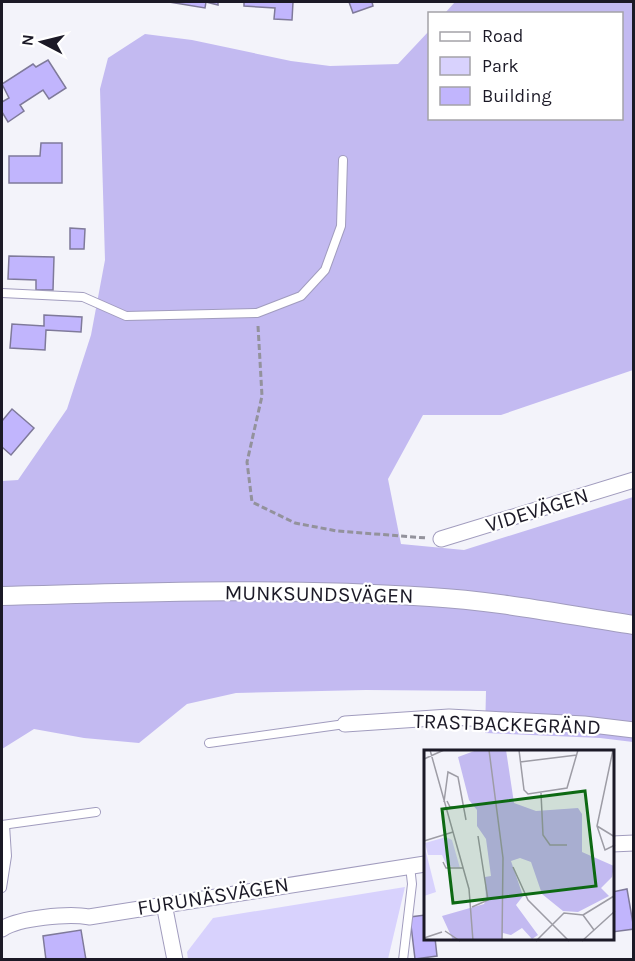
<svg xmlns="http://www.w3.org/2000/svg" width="635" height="961" viewBox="0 0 635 961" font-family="Karla,sans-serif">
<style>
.green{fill:#d8d2fd}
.forest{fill:#c3baf1}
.building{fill:#c1b5fd;stroke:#7f7a9a;stroke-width:1.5}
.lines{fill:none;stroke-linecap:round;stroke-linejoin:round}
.service-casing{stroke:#a19cbe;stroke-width:10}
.minor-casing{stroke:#a19cbe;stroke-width:17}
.tertiary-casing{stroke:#a19cbe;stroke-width:20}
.path{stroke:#93929c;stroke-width:3;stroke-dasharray:6 3;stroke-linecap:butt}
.service{stroke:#fff;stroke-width:8}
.minor{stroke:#fff;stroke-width:15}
.tertiary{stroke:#fff;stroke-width:18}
.labels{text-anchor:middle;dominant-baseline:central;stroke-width:4.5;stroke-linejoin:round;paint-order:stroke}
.street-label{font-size:21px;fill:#1b1926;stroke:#fff}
.inset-road{fill:none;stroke:#9d9ca5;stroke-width:1.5}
.view{fill:#0d6913;fill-opacity:0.15;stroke:#0d6913;stroke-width:3}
.inset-edge{fill:none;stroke:#1b1926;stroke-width:3}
</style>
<rect width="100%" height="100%" fill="#f3f3fa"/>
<path class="green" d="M405,887L388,959H188L187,952L213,918Z"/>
<path class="forest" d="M455,2H633V370L501,415H423L388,479L401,544L464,550L633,497V742L600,738L485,733L486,691L366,690L236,693L187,704L139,743L84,738L34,729L2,749V481L18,480L67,409L91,335L105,260L100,89L108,58L145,34L192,40L291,61L330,66L398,64L429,31L430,118H622V14L445,13Z"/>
<g class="building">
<path d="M169,2H218V5L206,2L205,8Z"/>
<path d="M244,2H293L292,20L274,19L275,8L244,6Z"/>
<path d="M349,2H372L373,6L353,13Z"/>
<path d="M48,60L66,88L49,99L43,90L20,105L24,111L8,122L2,112V102L9,98L2,84L33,64L36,67Z"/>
<path d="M41,143H62V183H9V156H40Z"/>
<path d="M70,228L85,229L84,249H70Z"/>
<path d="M9,256L54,257L53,290H36V280L8,279Z"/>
<path d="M44,315L82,317L81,332L46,330L45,350L10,348L12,324L44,326Z"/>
<path d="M12,409L34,428L11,455L2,447V421Z"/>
<path d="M627,889L634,929L612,932V892Z"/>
<path d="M425,915V938H435L437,956L415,959L410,917Z"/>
<path d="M81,930L86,960H46L43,936Z"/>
</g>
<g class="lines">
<g class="service-casing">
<g id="service">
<path d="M2,293L83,297L126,316L257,313L301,296L325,270L341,226L343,160"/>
<path d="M209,743L345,724"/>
<path d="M2,825L96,812"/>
<path d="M2,888L7,856L5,825"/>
<path d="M403,960L412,884L410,866"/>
</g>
</g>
<g class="minor-casing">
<g id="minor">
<path d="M441,539L634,480"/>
<path d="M345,724L449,717L584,724L634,730"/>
<path d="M612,844L634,843"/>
<path d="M164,904L175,960"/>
<path d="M2,929C18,918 69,913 89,917L425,864"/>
</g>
</g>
<g class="tertiary-casing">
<path id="tertiary" d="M2,596C144,592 288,587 430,597C499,601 566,615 634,625"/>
</g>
<path class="path" d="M258,326L262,396L247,462L252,502L295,523L337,531L427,538"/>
<use href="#service" class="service"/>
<use href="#minor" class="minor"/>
<use href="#tertiary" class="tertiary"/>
</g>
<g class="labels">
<g class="street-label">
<text transform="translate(537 510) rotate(-17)">VIDEVÄGEN</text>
<text transform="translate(319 594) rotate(1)">MUNKSUNDSVÄGEN</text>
<text transform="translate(507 724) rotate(2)">TRASTBACKEGRÄND</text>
<text transform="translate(213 896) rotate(-9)">FURUNÄSVÄGEN</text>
</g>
</g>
<g transform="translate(424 750)">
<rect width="190" height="190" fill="#f3f3fa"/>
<path d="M22,87L28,90L36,118L23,116L18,105H4L1,93ZM0,94L12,142L0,146Z" fill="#d8d2fd"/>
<path d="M53,0H82L90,53L112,61L154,58L158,64V102L190,116L188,127L177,138L185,146L154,162L139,161L118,144L107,112L96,108L87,111L99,146L92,155L114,185L108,189L98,178L87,185L79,183L78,190H29L18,166L60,154L62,150L61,127L67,126L62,89L53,76V60L45,50L34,7Z" fill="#c3baf1"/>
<path class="inset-road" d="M6,0L45,139L49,191M65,0L79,108L78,191M95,0L100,40L104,44L143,38L154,0M189,0L173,76L181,100L191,95M0,9L20,0M96,12L153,5M117,43L119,85L126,95H143M23,51L26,57H38M20,52L24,22L34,27L42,70M173,76L191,87M0,91L29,82M19,112L22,118H39M89,117L104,150L145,191M48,157L64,150L54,86M159,165L190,146M21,181L36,191M0,188L18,182M112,191L140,163L159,165L170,180M158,191L191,161"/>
<path class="view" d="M161,41L172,136L29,153L18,59Z"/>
<rect width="190" height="190" class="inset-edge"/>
</g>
<rect width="635" height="961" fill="none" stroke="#1b1926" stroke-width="6"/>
<rect x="428" y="12" width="195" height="108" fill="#ffffff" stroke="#a4a3a8" stroke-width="1.5"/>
<rect x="440" y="32" width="30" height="9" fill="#ffffff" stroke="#a4a3a8" stroke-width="1.5"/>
<text x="482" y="42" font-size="18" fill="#1b1926">Road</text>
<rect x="440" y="57" width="30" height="18" fill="#d8d2fd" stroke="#a4a3a8" stroke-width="1.5"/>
<text x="482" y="72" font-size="18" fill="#1b1926">Park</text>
<rect x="440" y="87" width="30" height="18" fill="#c1b5fd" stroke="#a4a3a8" stroke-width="1.5"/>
<text x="482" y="102" font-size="18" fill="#1b1926">Building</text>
<g transform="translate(42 42) rotate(277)" stroke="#ffffff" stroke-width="4.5" paint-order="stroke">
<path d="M0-4.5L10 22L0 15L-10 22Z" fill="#1b1926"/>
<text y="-9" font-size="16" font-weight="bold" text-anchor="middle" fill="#1b1926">N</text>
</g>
</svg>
